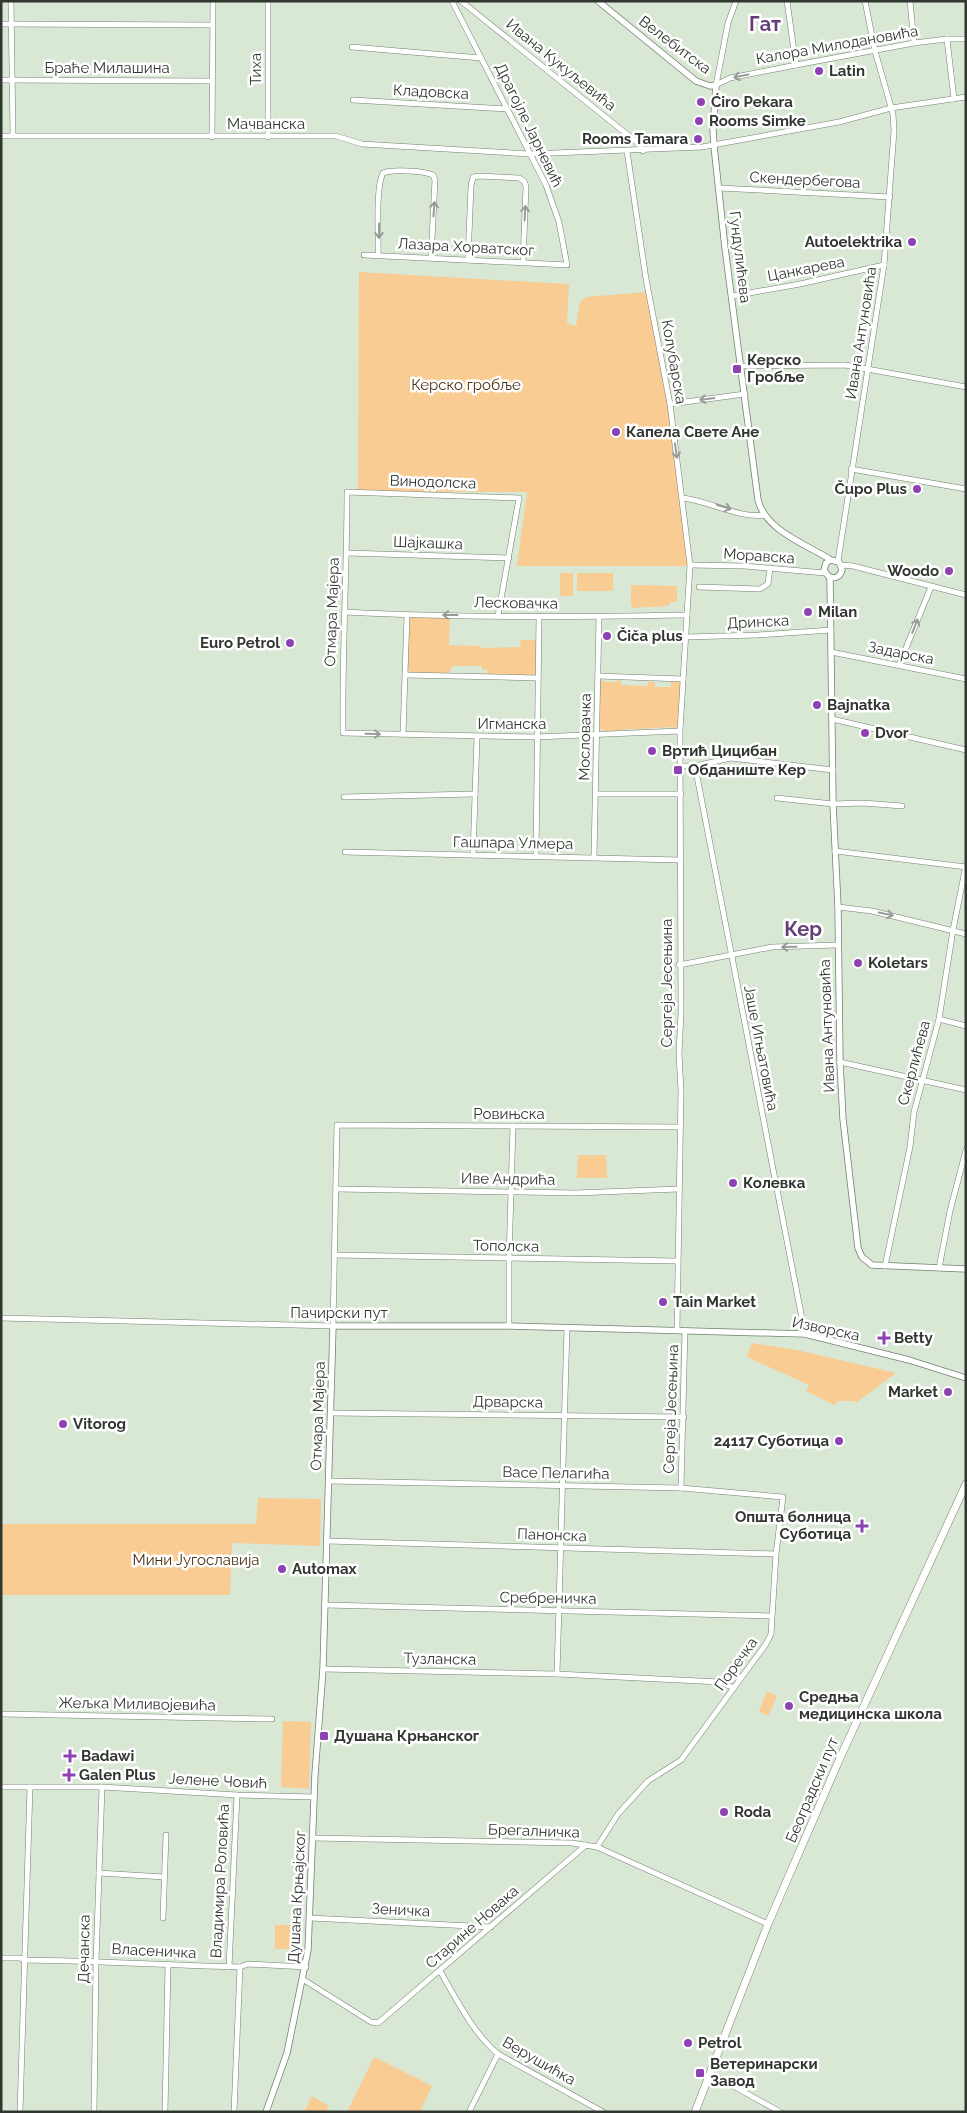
<svg xmlns="http://www.w3.org/2000/svg" width="967" height="2113" viewBox="0 0 967 2113" font-family="Raleway,sans-serif">
<style>
.green{fill:#f9cc93}
.lines{fill:none;stroke-linecap:round;stroke-linejoin:round}
.minor-casing{stroke:#72806f;stroke-width:6}
.tertiary-casing{stroke:#72806f;stroke-width:7}
.secondary-casing{stroke:#72806f;stroke-width:8}
.minor{stroke:#fff;stroke-width:5}
.tertiary{stroke:#fff;stroke-width:5.5}
.secondary{stroke:#fff;stroke-width:7}
.oneway{stroke:#989b98}
.poi-dot{fill:#8d42b4;stroke:#fff;stroke-width:2}
.labels{text-anchor:middle;dominant-baseline:central;stroke-width:5;stroke-linejoin:round;paint-order:stroke}
.street-label{font-size:15px;fill:#313730;stroke:#fff}
.poi-label{font-size:15px;font-weight:bold;fill:#313730;stroke:#fff;text-anchor:start}
.park-label{font-size:15px;fill:#4b3312;stroke:#fff}
.district-label{font-size:20px;font-weight:bold;fill:#633e77;stroke:#fff}
</style>
<rect width="100%" height="100%" fill="#d8e8d5"/>
<g class="green">
<path d="M359,272L569,284L567,323L576,326L580,302L586,297L647,292L672,409L692,566H517L527,492L358,491Z"/>
<rect x="560" y="573" width="13" height="23"/>
<rect x="577" y="573" width="36" height="18"/>
<path d="M631,585L677,586V602H671L668,606L633,608L631,605Z"/>
<path d="M408,616L450,617L449,645L481,646V648L520,647L521,640H538L537,677L487,676V669L483,670L481,666H453L448,675L407,674Z"/>
<path d="M603,680L604,682H617V680H621V685L647,686L648,682H655V687H671V682L682,681L680,725H676L677,730H674L673,727L619,730L605,733L603,729H598L600,681Z"/>
<path d="M578,1155H606L607,1178H577Z"/>
<path d="M752,1343L797,1350L896,1373L856,1403L854,1401H839L834,1405L806,1391L809,1385L747,1357Z"/>
<path d="M258,1498L321,1499L320,1546L232,1543L230,1595H1V1524H256Z"/>
<path d="M767,1691L777,1696L768,1716L759,1711Z"/>
<path d="M283,1721L311,1722L309,1789L281,1787Z"/>
<rect x="275" y="1925" width="19" height="24"/>
<path d="M374,2057L432,2086L420,2112H347Z"/>
<path d="M312,2096L329,2106L326,2112H304Z"/>
</g>
<g class="lines">
<g class="minor-casing">
<g id="minor">
<path d="M11,1L13,136"/>
<path d="M461,1L639,144L643,151"/>
<path d="M787,1L796,65"/>
<path d="M910,1L914,43"/>
<path d="M1,24L213,25"/>
<path d="M947,39L954,99"/>
<path d="M352,47L481,58"/>
<path d="M1,80L212,81"/>
<path d="M716,85L730,78L796,65L914,43L947,39H966"/>
<path d="M716,85L728,23L736,1"/>
<path d="M353,100L507,109"/>
<path d="M1,136H336L362,144L529,154L702,147L839,122L891,108L966,97"/>
<path d="M212,137L213,1"/>
<path d="M268,137V1"/>
<path d="M627,151L646,279L670,404L690,565L680,731L681,1013L679,1054L681,1091L677,1330"/>
<path d="M719,188L890,197"/>
<path d="M364,255L567,265L559,222L546,185L452,1"/>
<path d="M378,255C379,235 375,189 383,173C393,169 424,171 433,175L435,180L431,258"/>
<path d="M468,260L471,186L473,177L479,176L519,178L524,181L526,186L523,262"/>
<path d="M732,296L800,284L884,265"/>
<path d="M742,366L845,365L966,387"/>
<path d="M670,404L745,394"/>
<path d="M851,469L966,489"/>
<path d="M683,498C709,501 740,519 765,515"/>
<path d="M347,553L509,558"/>
<path d="M838,561L884,265L894,131L893,114L875,51L865,1"/>
<path d="M690,565L744,566L825,573"/>
<path d="M841,565L853,566L966,595"/>
<path d="M699,587L760,589L768,584L770,568"/>
<path d="M345,612C459,618 573,617 687,615"/>
<path d="M498,616L519,498L347,492C347,572 342,652 343,733L536,737L680,731"/>
<path d="M686,637L758,635L831,630"/>
<path d="M831,652L966,679"/>
<path d="M899,665L931,587"/>
<path d="M406,675L538,678"/>
<path d="M598,676L683,679"/>
<path d="M832,719L966,750"/>
<path d="M403,734L407,615"/>
<path d="M680,766H695L731,758L833,770"/>
<path d="M695,766L805,1334"/>
<path d="M596,794H681"/>
<path d="M344,797L475,794"/>
<path d="M777,798L833,804L863,803L902,806"/>
<path d="M835,851L966,867"/>
<path d="M345,852L680,860"/>
<path d="M473,855L477,737"/>
<path d="M536,856L539,616"/>
<path d="M594,857L599,617"/>
<path d="M838,907L872,911L966,934"/>
<path d="M679,965L772,947L837,945"/>
<path d="M939,1019L966,1026"/>
<path d="M840,1062L966,1090"/>
<path d="M337,1189L575,1193L679,1189"/>
<path d="M335,1255L677,1261"/>
<path d="M885,1266L910,1147L914,1112L939,1019L953,930L966,865"/>
<path d="M939,1268L950,1211L966,1150"/>
<path d="M1,1318L333,1326L337,1125L680,1127"/>
<path d="M509,1326V1259L513,1126"/>
<path d="M331,1413L684,1417"/>
<path d="M329,1481L681,1488L783,1497L776,1554L771,1634L766,1644L681,1760L648,1781L618,1814L597,1847"/>
<path d="M681,1488L685,1330"/>
<path d="M327,1541L776,1554"/>
<path d="M325,1605L771,1616"/>
<path d="M323,1669L557,1674L720,1682L734,1688"/>
<path d="M557,1674L567,1328"/>
<path d="M1,1714L272,1719"/>
<path d="M1,1787H102L237,1795L314,1797"/>
<path d="M313,1838L572,1843L597,1847L768,1924"/>
<path d="M99,1873L164,1877"/>
<path d="M163,1918L166,1835"/>
<path d="M310,1918L491,1927"/>
<path d="M1,1958H20L24,1960C96,1961 168,1965 240,1967L248,1964L306,1967"/>
<path d="M229,1967L237,1795"/>
<path d="M440,1971C457,2000 473,2033 498,2054L603,2112"/>
<path d="M304,1980L371,2022L378,2023L586,1845"/>
<path d="M710,2073L780,2112"/>
<path d="M20,2112L30,1787"/>
<path d="M94,2112L96,1961L102,1787"/>
<path d="M165,2112L168,1965"/>
<path d="M234,2112L240,1967"/>
<path d="M469,2112L498,2054"/>
</g>
</g>
<g class="tertiary-casing">
<g id="tertiary">
<path d="M598,1L696,81L710,86L716,85L713,129L714,146L725,248L758,500C766,531 806,544 831,560L839,562L842,570C840,577 835,579 829,577L824,570L826,563L831,560"/>
<path d="M830,577L833,804L838,907L840,1062L843,1119L858,1248L862,1257L872,1265L966,1269"/>
<path d="M266,2112L287,2053L308,1950L315,1774L323,1669L333,1326H509L805,1334L909,1360L966,1378"/>
</g>
</g>
<g class="secondary-casing">
<path id="secondary" d="M695,2112L768,1924L840,1758L966,1484"/>
</g>
<use href="#minor" class="minor"/>
<use href="#tertiary" class="tertiary"/>
<use href="#secondary" class="secondary"/>
</g>
<defs><path id="oneway-shaft" d="M-6 0H5M1.5-3L5.5 0L1.5 3" fill="none" stroke-width="1.6" stroke-linecap="round" stroke-linejoin="round" transform="scale(1.25)"/></defs>
<g class="oneway">
<use href="#oneway-shaft" transform="translate(741 76) rotate(169)"/>
<use href="#oneway-shaft" transform="translate(434 209) rotate(-86)"/>
<use href="#oneway-shaft" transform="translate(525 213) rotate(-87)"/>
<use href="#oneway-shaft" transform="translate(379 231) rotate(91)"/>
<use href="#oneway-shaft" transform="translate(707 399) rotate(172)"/>
<use href="#oneway-shaft" transform="translate(676 451) rotate(82)"/>
<use href="#oneway-shaft" transform="translate(724 507) rotate(17)"/>
<use href="#oneway-shaft" transform="translate(450 615) rotate(-180)"/>
<use href="#oneway-shaft" transform="translate(915 626) rotate(-68)"/>
<use href="#oneway-shaft" transform="translate(373 734) rotate(1)"/>
<use href="#oneway-shaft" transform="translate(886 914) rotate(12)"/>
<use href="#oneway-shaft" transform="translate(789 947) rotate(179)"/>
</g>
<g class="poi-dot">
<circle cx="819" cy="71" r="5"/>
<circle cx="701" cy="102" r="5"/>
<circle cx="699" cy="121" r="5"/>
<circle cx="698" cy="139" r="5"/>
<circle cx="912" cy="242" r="5"/>
<rect x="732" y="364" width="10" height="10" rx="2.5"/>
<circle cx="616" cy="432" r="5"/>
<circle cx="917" cy="489" r="5"/>
<circle cx="949" cy="571" r="5"/>
<circle cx="808" cy="612" r="5"/>
<circle cx="607" cy="636" r="5"/>
<circle cx="290" cy="643" r="5"/>
<circle cx="817" cy="705" r="5"/>
<circle cx="865" cy="733" r="5"/>
<circle cx="652" cy="751" r="5"/>
<rect x="673" y="765" width="10" height="10" rx="2.5"/>
<circle cx="858" cy="963" r="5"/>
<circle cx="733" cy="1183" r="5"/>
<circle cx="663" cy="1302" r="5"/>
<path d="M881.5 1330.5h5v5h5v5h-5v5h-5v-5h-5v-5h5z"/>
<circle cx="948" cy="1392" r="5"/>
<circle cx="63" cy="1424" r="5"/>
<circle cx="839" cy="1441" r="5"/>
<path d="M859.5 1518.5h5v5h5v5h-5v5h-5v-5h-5v-5h5z"/>
<circle cx="282" cy="1569" r="5"/>
<circle cx="789" cy="1706" r="5"/>
<rect x="319" y="1731" width="10" height="10" rx="2.5"/>
<path d="M67.5 1748.5h5v5h5v5h-5v5h-5v-5h-5v-5h5z"/>
<path d="M66.5 1767.5h5v5h5v5h-5v5h-5v-5h-5v-5h5z"/>
<circle cx="724" cy="1812" r="5"/>
<circle cx="688" cy="2043" r="5"/>
<rect x="695" y="2068" width="10" height="10" rx="2.5"/>
</g>
<g class="labels">
<g class="street-label">
<text transform="translate(675 45) rotate(37)">Велебитска</text>
<text transform="translate(837 45) rotate(-10)">Калора Милодановића</text>
<text transform="translate(561 65) rotate(39)">Ивана Кукуљевића</text>
<text x="107" y="68">Браће Милашина</text>
<text transform="translate(256 69) rotate(-90)">Тиха</text>
<text transform="translate(431 92) rotate(3)">Кладовска</text>
<text x="266" y="124">Мачванска</text>
<text transform="translate(529 125) rotate(64)">Драгојле Јарневић</text>
<text transform="translate(805 180) rotate(3)">Скендербегова</text>
<text transform="translate(466 247) rotate(3)">Лазара Хорватског</text>
<text transform="translate(740 257) rotate(83)">Гундулићева</text>
<text transform="translate(806 269) rotate(-11)">Цанкарева</text>
<text transform="translate(861 333) rotate(-81)">Ивана Антуновића</text>
<text transform="translate(674 362) rotate(80)">Колубарска</text>
<text transform="translate(433 482) rotate(2)">Винодолска</text>
<text transform="translate(428 543) rotate(2)">Шајкашка</text>
<text transform="translate(759 556) rotate(4)">Моравска</text>
<text transform="translate(516 603) rotate(1)">Лесковачка</text>
<text transform="translate(332 612) rotate(-88)">Отмара Мајера</text>
<text transform="translate(758 622) rotate(-3)">Дринска</text>
<text transform="translate(901 653) rotate(11)">Задарска</text>
<text x="512" y="724">Игманска</text>
<text transform="translate(585 737) rotate(-89)">Мословачка</text>
<text transform="translate(513 843) rotate(1)">Гашпара Улмера</text>
<text transform="translate(667 983) rotate(-90)">Сергеја Јесењина</text>
<text transform="translate(827 1026) rotate(-92)">Ивана Антуновића</text>
<text transform="translate(761 1048) rotate(79)">Јаше Игњатовића</text>
<text transform="translate(914 1063) rotate(-75)">Скерлићева</text>
<text x="509" y="1114">Ровињска</text>
<text transform="translate(508 1179) rotate(1)">Иве Андрића</text>
<text transform="translate(506 1246) rotate(1)">Тополска</text>
<text x="339" y="1313">Пачирски пут</text>
<text transform="translate(826 1329) rotate(12)">Изворска</text>
<text transform="translate(508 1402) rotate(1)">Дрварска</text>
<text transform="translate(671 1409) rotate(-88)">Сергеја Јесењина</text>
<text transform="translate(318 1416) rotate(-88)">Отмара Мајера</text>
<text transform="translate(556 1473) rotate(1)">Васе Пелагића</text>
<text transform="translate(552 1535) rotate(2)">Панонска</text>
<text transform="translate(548 1598) rotate(1)">Сребреничка</text>
<text transform="translate(440 1659) rotate(1)">Тузланска</text>
<text transform="translate(736 1664) rotate(-54)">Поречка</text>
<text transform="translate(137 1704) rotate(1)">Жељка Миливојевића</text>
<text transform="translate(218 1781) rotate(3)">Јелене Човић</text>
<text transform="translate(812 1790) rotate(-67)">Београдски пут</text>
<text transform="translate(534 1831) rotate(2)">Брегалничка</text>
<text transform="translate(220 1881) rotate(-87)">Владимира Роловића</text>
<text transform="translate(297 1897) rotate(-87)">Душана Крњајског</text>
<text transform="translate(401 1910) rotate(3)">Зеничка</text>
<text transform="translate(472 1927) rotate(-41)">Старине Новака</text>
<text transform="translate(84 1949) rotate(-89)">Дечанска</text>
<text transform="translate(154 1951) rotate(3)">Власеничка</text>
<text transform="translate(539 2061) rotate(30)">Верушићка</text>
</g>
<g class="poi-label">
<text x="829" y="71">Latin</text>
<text x="711" y="102">Ćiro Pekara</text>
<text x="709" y="121">Rooms Simke</text>
<text x="688" y="139" text-anchor="end">Rooms Tamara</text>
<text x="902" y="242" text-anchor="end">Autoelektrika</text>
<text x="747" y="360">Керско<tspan x="747" dy="17">Гробље</tspan></text>
<text x="626" y="432">Капела Свете Ане</text>
<text x="907" y="489" text-anchor="end">Čupo Plus</text>
<text x="939" y="571" text-anchor="end">Woodo</text>
<text x="818" y="612">Milan</text>
<text x="617" y="636">Čiča plus</text>
<text x="280" y="643" text-anchor="end">Euro Petrol</text>
<text x="827" y="705">Bajnatka</text>
<text x="875" y="733">Dvor</text>
<text x="662" y="751">Вртић Цицибан</text>
<text x="688" y="770">Обданиште Кер</text>
<text x="868" y="963">Koletars</text>
<text x="743" y="1183">Колевка</text>
<text x="673" y="1302">Tain Market</text>
<text x="894" y="1338">Betty</text>
<text x="938" y="1392" text-anchor="end">Market</text>
<text x="73" y="1424">Vitorog</text>
<text x="829" y="1441" text-anchor="end">24117 Суботица</text>
<text x="851" y="1517" text-anchor="end">Општа болница<tspan x="851" dy="17">Суботица</tspan></text>
<text x="292" y="1569">Automax</text>
<text x="799" y="1697">Средња<tspan x="799" dy="17">медицинска школа</tspan></text>
<text x="334" y="1736">Душана Крњанског</text>
<text x="81" y="1756">Badawi</text>
<text x="79" y="1775">Galen Plus</text>
<text x="734" y="1812">Roda</text>
<text x="698" y="2043">Petrol</text>
<text x="710" y="2064">Ветеринарски<tspan x="710" dy="17">Завод</tspan></text>
</g>
<g class="park-label">
<text x="466" y="385">Керско гробље</text>
<text x="196" y="1560">Мини Југославија</text>
</g>
<g class="district-label">
<text x="765" y="24">Гат</text>
<text x="803" y="929">Кер</text>
</g>
</g>
<rect width="967" height="2113" fill="none" stroke="#313730" stroke-width="5"/>
</svg>
